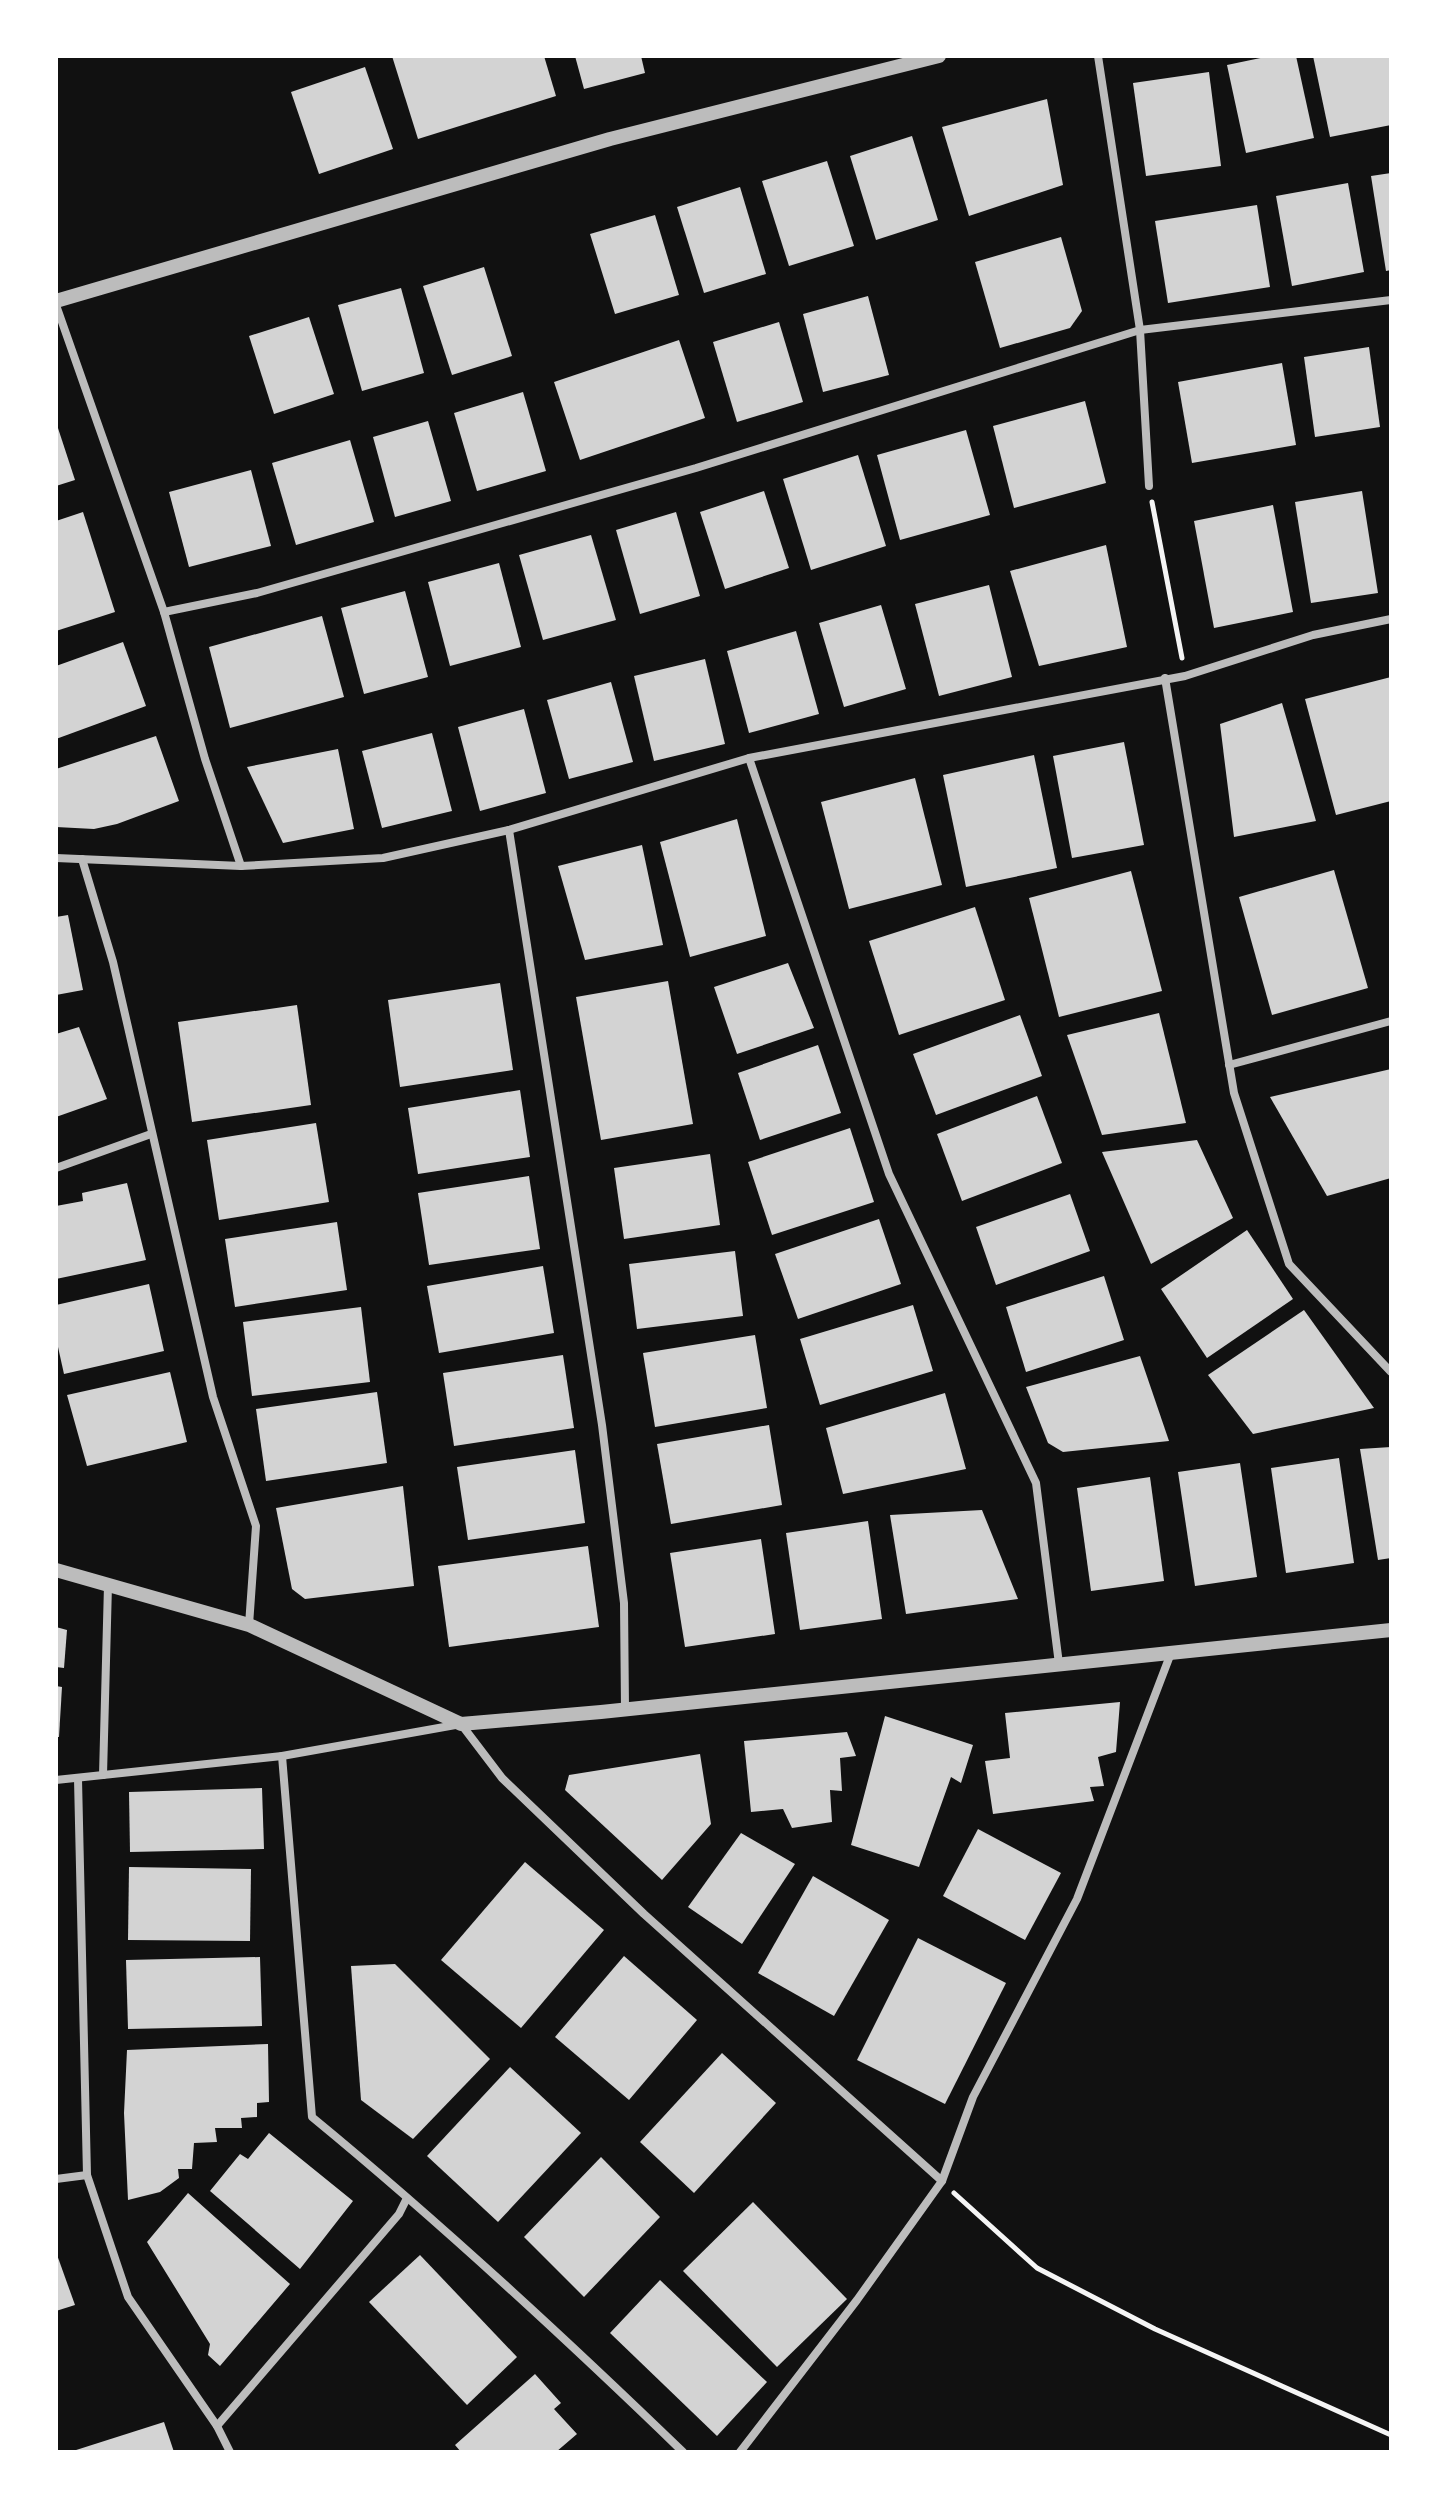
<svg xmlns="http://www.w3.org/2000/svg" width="1447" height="2508" viewBox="0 0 1447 2508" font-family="Quicksand,sans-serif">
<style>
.building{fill:#d3d3d3}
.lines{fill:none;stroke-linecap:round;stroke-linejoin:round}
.path{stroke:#f5f5f5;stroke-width:5}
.minor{stroke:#bcbcbc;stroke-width:8}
.tertiary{stroke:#bcbcbc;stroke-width:14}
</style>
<rect width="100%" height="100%" fill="#111"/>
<g class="building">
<path d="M392,56H544L556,96L418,139Z"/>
<path d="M575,56H641L645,73L584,89Z"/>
<path d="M1270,56H1296L1314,138L1246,153L1227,65Z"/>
<path d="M1313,56H1391V125L1330,137Z"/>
<path d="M365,67L393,149L319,174L291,92Z"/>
<path d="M1209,72L1221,166L1146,176L1133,83Z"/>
<path d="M1047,99L1063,185L969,216L942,127Z"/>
<path d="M912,136L938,220L876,240L850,156Z"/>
<path d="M827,161L854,246L789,266L762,181Z"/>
<path d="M1391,173V270L1386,271L1371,176Z"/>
<path d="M1348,183L1364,272L1292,286L1276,196Z"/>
<path d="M740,187L766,274L704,293L677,207Z"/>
<path d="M1257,205L1270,287L1168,303L1155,221Z"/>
<path d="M655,215L679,295L615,314L590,234Z"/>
<path d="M1061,237L1082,311L1070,328L1000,348L975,262Z"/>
<path d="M484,267L512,356L452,375L423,286Z"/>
<path d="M401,288L424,373L362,391L338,305Z"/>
<path d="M868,296L889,375L823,392L803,314Z"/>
<path d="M309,317L334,394L274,414L249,336Z"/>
<path d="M779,322L803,402L737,422L713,342Z"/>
<path d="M679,340L705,418L580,460L554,382Z"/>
<path d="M1369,347L1380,427L1315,437L1304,357Z"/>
<path d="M1282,363L1296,445L1192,463L1178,382Z"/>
<path d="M523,392L546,471L477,491L454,413Z"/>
<path d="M1085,401L1106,483L1014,508L993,426Z"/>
<path d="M428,421L451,501L395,517L373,437Z"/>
<path d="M56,422L75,480L56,486Z"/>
<path d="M966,430L990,515L900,540L877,455Z"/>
<path d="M350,440L374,522L296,545L272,463Z"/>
<path d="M858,455L886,546L811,570L783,479Z"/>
<path d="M251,470L271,546L189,567L169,492Z"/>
<path d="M764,491L789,568L725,589L700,512Z"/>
<path d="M1362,491L1378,593L1311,603L1295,502Z"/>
<path d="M1273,505L1293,612L1214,628L1194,521Z"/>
<path d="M83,512L115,612L56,631V521Z"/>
<path d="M676,512L700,596L640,614L616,530Z"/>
<path d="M591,535L616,620L543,640L519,555Z"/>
<path d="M1106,545L1127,647L1039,666L1010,571Z"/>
<path d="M499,563L521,647L450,666L428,582Z"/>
<path d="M989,585L1012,677L939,696L915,604Z"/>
<path d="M405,591L428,677L364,694L341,608Z"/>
<path d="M881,605L906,689L844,707L819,623Z"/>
<path d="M322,616L344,697L230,728L209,647Z"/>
<path d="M796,631L819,714L749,733L727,651Z"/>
<path d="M123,642L146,706L56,739V666Z"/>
<path d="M705,659L725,744L654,761L634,676Z"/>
<path d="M1391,677V801L1336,815L1305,699Z"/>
<path d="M611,682L633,762L569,779L547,700Z"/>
<path d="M1282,703L1316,821L1234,837L1220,724Z"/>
<path d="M524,709L546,793L480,811L458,727Z"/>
<path d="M432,733L452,811L382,828L362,751Z"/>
<path d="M156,736L179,801L117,824L94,829L56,827V769Z"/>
<path d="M1124,742L1144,845L1072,858L1053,756Z"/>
<path d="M338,749L354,829L283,843L247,767Z"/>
<path d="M1034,755L1057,868L966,887L943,775Z"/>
<path d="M915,778L942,885L849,909L821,802Z"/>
<path d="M737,819L766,936L690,957L660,842Z"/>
<path d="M642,845L663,945L585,960L558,866Z"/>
<path d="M1334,870L1368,988L1272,1015L1239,897Z"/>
<path d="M1131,871L1162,991L1059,1017L1029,898Z"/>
<path d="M975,907L1005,1000L899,1035L869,941Z"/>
<path d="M68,915L83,990L56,995V917Z"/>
<path d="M788,963L814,1028L737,1054L714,987Z"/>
<path d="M668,981L693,1124L601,1140L576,997Z"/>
<path d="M500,983L513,1070L400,1087L388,1000Z"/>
<path d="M297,1005L311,1105L192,1122L178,1022Z"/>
<path d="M1159,1013L1186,1123L1102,1135L1067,1035Z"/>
<path d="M1020,1015L1042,1076L936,1115L913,1054Z"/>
<path d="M79,1027L107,1099L56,1117V1034Z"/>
<path d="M818,1045L841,1113L760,1140L738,1073Z"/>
<path d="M1391,1069V1178L1327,1196L1270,1097Z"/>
<path d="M520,1090L530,1157L418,1174L408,1108Z"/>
<path d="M1037,1096L1062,1163L962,1201L937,1134Z"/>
<path d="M316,1123L329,1202L219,1220L207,1140Z"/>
<path d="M850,1128L874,1202L772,1235L748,1162Z"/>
<path d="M1197,1140L1233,1218L1151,1264L1102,1152Z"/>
<path d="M710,1154L720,1225L624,1239L614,1168Z"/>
<path d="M529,1176L540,1249L429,1265L418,1193Z"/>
<path d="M127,1183L146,1260L56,1279V1206L83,1201L82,1193Z"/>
<path d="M1070,1194L1090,1251L996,1285L976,1227Z"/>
<path d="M879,1219L901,1284L798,1319L775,1254Z"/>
<path d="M337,1222L347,1290L235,1307L225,1239Z"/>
<path d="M1247,1230L1293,1299L1207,1358L1161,1289Z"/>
<path d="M735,1251L743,1316L637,1329L629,1264Z"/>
<path d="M543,1266L554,1333L439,1353L427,1286Z"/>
<path d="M1104,1276L1124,1340L1026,1372L1006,1307Z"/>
<path d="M149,1284L164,1351L64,1374L56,1338V1305Z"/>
<path d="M913,1305L933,1371L820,1405L800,1339Z"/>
<path d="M361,1307L370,1382L252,1396L243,1322Z"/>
<path d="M1304,1310L1374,1408L1253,1434L1208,1375Z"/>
<path d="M755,1335L767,1408L655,1427L643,1353Z"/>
<path d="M563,1355L574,1428L454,1446L443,1373Z"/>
<path d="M1140,1356L1169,1441L1063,1452L1048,1443L1026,1387Z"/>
<path d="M170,1372L187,1442L87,1466L67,1395Z"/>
<path d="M377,1392L387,1463L266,1481L256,1409Z"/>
<path d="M945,1393L966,1469L843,1494L826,1428Z"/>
<path d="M769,1425L782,1505L671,1524L657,1444Z"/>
<path d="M1391,1447V1558L1378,1560L1360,1449Z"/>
<path d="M575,1450L585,1523L468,1540L457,1467Z"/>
<path d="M1339,1458L1354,1563L1286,1573L1271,1468Z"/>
<path d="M1240,1463L1257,1577L1195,1586L1178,1472Z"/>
<path d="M1150,1477L1164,1581L1091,1591L1077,1488Z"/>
<path d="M403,1486L414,1586L305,1599L292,1589L276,1508Z"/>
<path d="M982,1510L1018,1599L906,1614L890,1515Z"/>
<path d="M868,1521L882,1619L800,1630L786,1533Z"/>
<path d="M761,1539L775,1634L685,1647L670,1553Z"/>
<path d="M588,1546L599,1627L449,1647L438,1566Z"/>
<path d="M56,1627L67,1630L64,1668L56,1667Z"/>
<path d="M56,1686L62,1687L59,1737H56Z"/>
<path d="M1120,1702L1116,1752L1098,1757L1104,1786L1090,1787L1094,1801L993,1814L985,1761L1010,1758L1005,1713Z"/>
<path d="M885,1716L973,1745L961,1783L951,1777L919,1867L851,1845Z"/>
<path d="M847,1732L856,1756L840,1758L842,1791L830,1790L832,1822L792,1828L783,1809L751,1812L744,1741Z"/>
<path d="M700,1754L711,1824L662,1880L565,1790L569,1775Z"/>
<path d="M262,1788L264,1849L130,1852L129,1792Z"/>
<path d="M978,1829L1061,1873L1025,1940L943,1896Z"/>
<path d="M741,1833L795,1864L742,1944L688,1907Z"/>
<path d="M525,1862L604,1930L521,2028L441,1960Z"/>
<path d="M129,1867L251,1869L250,1941L128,1940Z"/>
<path d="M813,1876L889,1920L834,2016L758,1973Z"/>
<path d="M918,1938L1006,1983L945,2104L857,2060Z"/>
<path d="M624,1956L697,2020L629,2100L555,2037Z"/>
<path d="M260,1957L262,2026L128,2029L126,1960Z"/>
<path d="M395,1964L490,2059L413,2139L361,2100L351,1966Z"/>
<path d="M268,2044L269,2102L257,2103V2117L241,2118L242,2128H215L217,2142L194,2143L192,2169H178L179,2178L160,2192L128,2200L124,2113L127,2050Z"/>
<path d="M722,2053L776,2103L694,2193L640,2142Z"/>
<path d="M510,2067L581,2133L498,2222L427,2156Z"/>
<path d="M269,2133L353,2201L300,2269L210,2191L240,2154L248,2159Z"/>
<path d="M601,2157L660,2217L584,2297L524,2237Z"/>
<path d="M188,2193L290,2284L220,2366L208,2355L210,2344L147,2242Z"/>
<path d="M753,2202L847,2299L777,2367L683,2271Z"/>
<path d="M56,2252L75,2305L56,2311Z"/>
<path d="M420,2255L517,2357L467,2405L369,2302Z"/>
<path d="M660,2280L767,2382L717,2436L610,2333Z"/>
<path d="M535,2374L561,2403L554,2409L577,2434L556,2452H461L455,2445Z"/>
<path d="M164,2422L174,2452H74L73,2451Z"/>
</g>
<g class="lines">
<g class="path">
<path d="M1152,502L1182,658"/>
<path d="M954,2193L1037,2268L1155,2329L1391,2435"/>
</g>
<g class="minor">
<path d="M1098,56L1140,330L1149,486"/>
<path d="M56,305L164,612L205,759L241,866"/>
<path d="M164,612L257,593L696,468L1140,330L1391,300"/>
<path d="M1165,678L1234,1093L1289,1264L1391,1372"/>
<path d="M749,758L889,1174L1036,1483L1059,1664"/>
<path d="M509,830L602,1425L624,1603L625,1709"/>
<path d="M56,858L241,866L383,858L509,830L749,758L1185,676L1313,635L1391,619"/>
<path d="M82,859L113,962L213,1397L256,1526L249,1625"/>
<path d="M1229,1065L1391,1021"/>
<path d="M56,1168L151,1134"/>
<path d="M282,1756L312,2117C441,2223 563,2336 683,2452"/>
<path d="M103,1775L108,1585"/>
<path d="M78,1779L87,2175L128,2297L217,2426L230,2452"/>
<path d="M56,1780L282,1756L461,1724L502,1778L644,1914L942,2181"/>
<path d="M56,2179L87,2175"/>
<path d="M217,2426L399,2214L407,2198"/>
<path d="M740,2452L857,2300L942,2181L973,2097L1077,1899L1171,1653"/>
</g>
<g class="tertiary">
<path d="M56,301L610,139L939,56"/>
<path d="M56,1570L249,1625L461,1724L601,1712L1391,1630"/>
</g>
</g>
<rect width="1447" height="2508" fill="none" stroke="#ffffff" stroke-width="116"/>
</svg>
